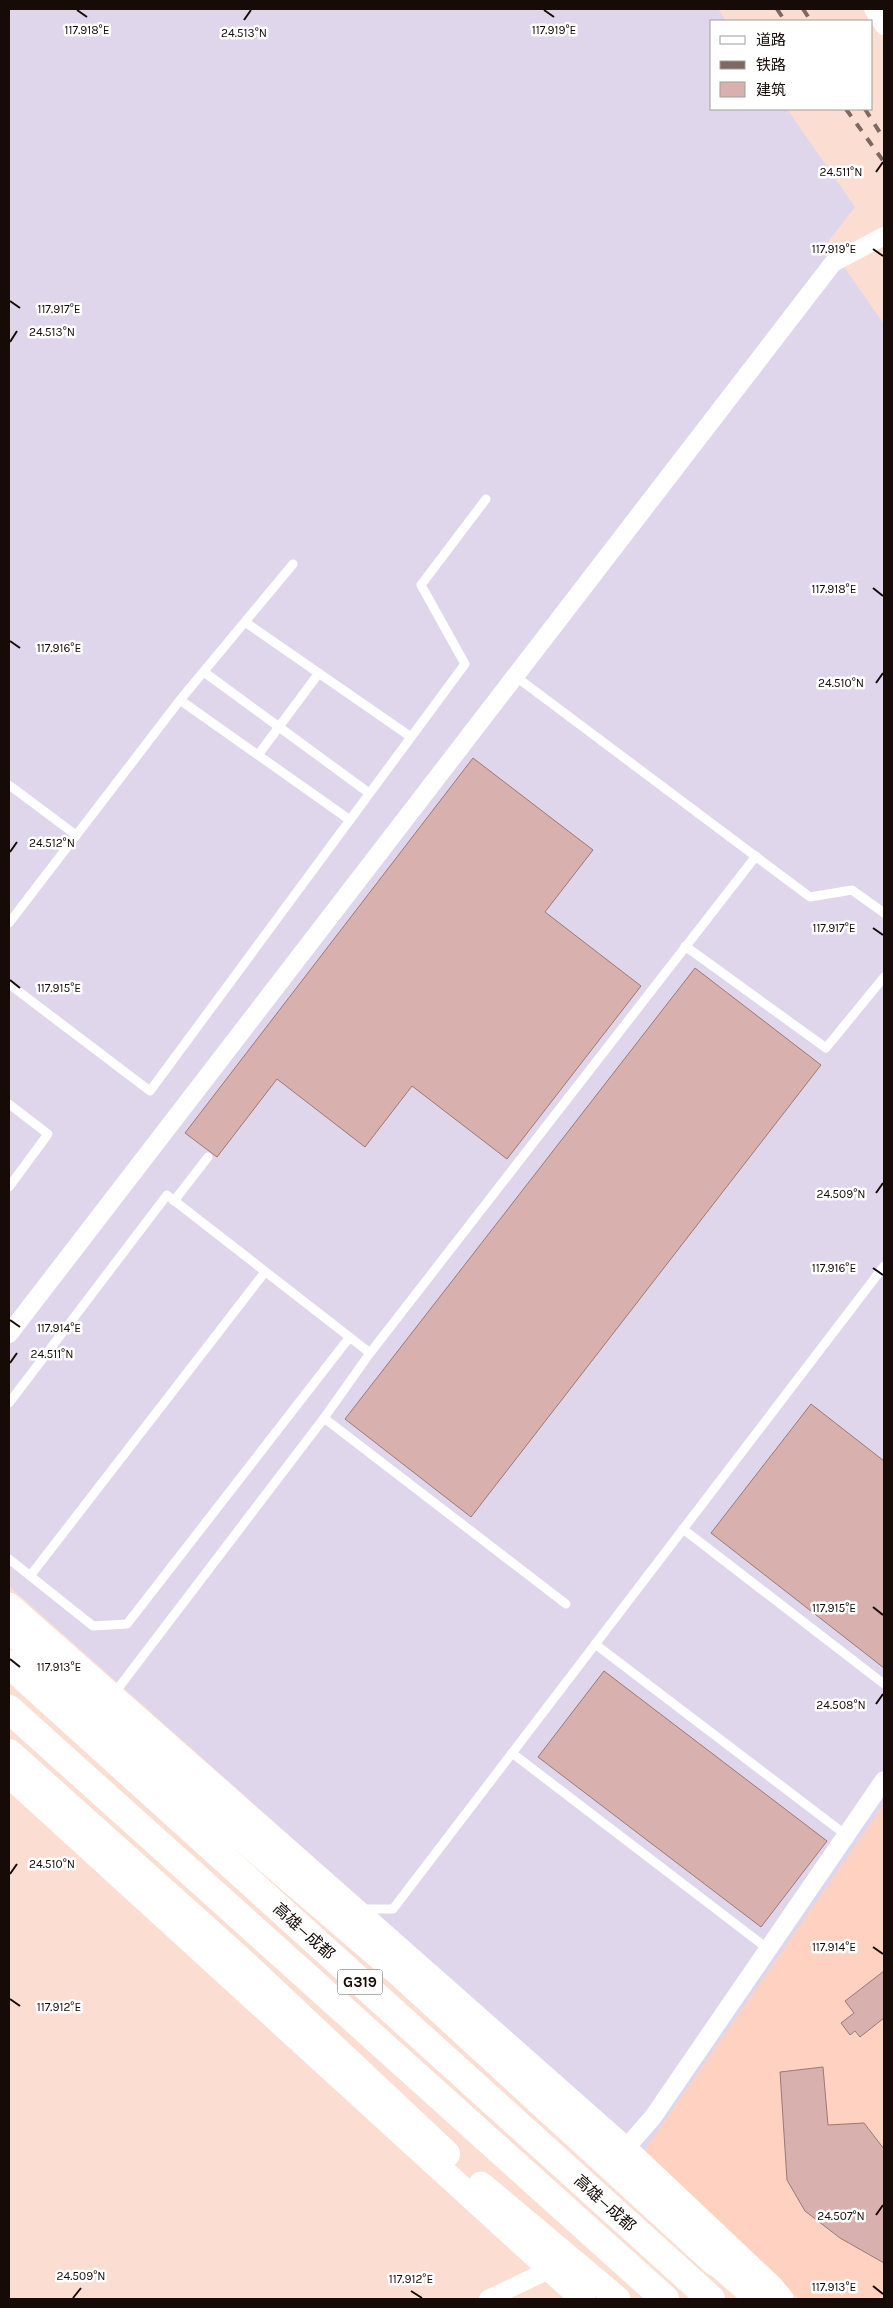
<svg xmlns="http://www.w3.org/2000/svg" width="893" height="2308" viewBox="0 0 893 2308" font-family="Karla,'Noto Sans SC',sans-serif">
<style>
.built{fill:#ffd1c0}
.industrial{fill:#dfd6eb}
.building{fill:#d8b0ad;stroke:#9d7875}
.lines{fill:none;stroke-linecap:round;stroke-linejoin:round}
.service{stroke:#fff;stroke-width:9}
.minor{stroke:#fff;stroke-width:18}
.secondary{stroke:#fff;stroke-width:25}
.trunk{stroke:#fff;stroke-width:28}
.rail{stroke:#7d6961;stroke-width:4;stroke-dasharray:9 9;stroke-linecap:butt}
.ticks{fill:none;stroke:#170b07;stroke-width:2}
.labels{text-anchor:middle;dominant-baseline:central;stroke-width:5;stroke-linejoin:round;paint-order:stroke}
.shield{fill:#fff;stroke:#5d5451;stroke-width:1}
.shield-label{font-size:15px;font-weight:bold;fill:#170b07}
.street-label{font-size:16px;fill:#170b07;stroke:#fff}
.ticks-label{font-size:12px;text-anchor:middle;fill:#170b07;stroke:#fff;stroke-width:5;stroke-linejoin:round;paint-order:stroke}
</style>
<rect width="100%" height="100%" fill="#fbddd1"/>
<path class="built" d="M884,1804V2299H799L644,2151Z"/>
<path class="industrial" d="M9,9H718L726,21H712V109H787L855,207L827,243L884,324V1804L644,2151L9,1586Z"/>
<g class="building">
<path d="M473,758L593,850L545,912L641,986L507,1159L412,1086L365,1147L277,1079L217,1157L185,1133Z"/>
<path d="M695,968L821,1065L471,1517L345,1419Z"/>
<path d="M811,1404L884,1461V1668L711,1533Z"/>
<path d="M604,1671L827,1841L761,1927L538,1757Z"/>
<path d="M884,1971V2018L860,2037L855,2031L850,2035L841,2023L854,2013L845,2001Z"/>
<path d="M823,2067L828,2125L864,2123L884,2149V2263L840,2238L805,2211L787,2180L780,2072Z"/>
</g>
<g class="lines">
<g class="service">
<path d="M245,622L411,737"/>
<path d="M204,672L369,793"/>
<path d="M515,676L810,897L852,890L884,913"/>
<path d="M180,700L350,820"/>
<path d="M258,755L319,673"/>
<path d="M9,785L76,835"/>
<path d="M9,923L180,700L293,564"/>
<path d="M685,946L826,1048L884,977"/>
<path d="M9,984L150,1091L465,664L421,585L486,499"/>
<path d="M9,1104L48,1134L9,1187"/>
<path d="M174,1201L208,1157"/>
<path d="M9,1403L167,1195L370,1353"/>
<path d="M324,1418L566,1604"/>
<path d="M683,1529L884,1684"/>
<path d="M9,1559L93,1626L127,1624L349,1338"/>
<path d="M30,1576L265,1272"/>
<path d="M595,1644L846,1835"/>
<path d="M113,1695L324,1418L370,1353L756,856"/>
<path d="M512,1753L768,1949"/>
<path d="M360,1909H393L884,1266"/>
</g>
<g class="minor">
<path d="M873,9L884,26"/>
<path d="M9,1334L833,263L884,236"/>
<path d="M625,2149L653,2117L884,1780"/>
<path d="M488,2299L551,2269"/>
</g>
<g class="secondary">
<path d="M9,1605L625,2149L771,2287L781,2299"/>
<path d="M9,1775L583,2299"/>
<path d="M481,2184L618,2299"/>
<path d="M715,2262L757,2299"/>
</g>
<g class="trunk">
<path d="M9,1628L136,1746L401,1974L715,2262"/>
<path d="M9,1664L711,2299"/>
<path d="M9,1709L665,2299"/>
<path d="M9,1753L241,1961L446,2154"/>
</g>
<g class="rail">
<path d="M777,9L785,21"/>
<path d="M803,9L811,21"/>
<path d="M846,109L884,162"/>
<path d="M865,109L884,139"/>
</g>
</g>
<path class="ticks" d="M77,10L87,17M544,10L554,17M244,20L251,10M876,172L883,162M873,249L883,256M10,301L20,308M10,342L17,331M873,588L883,596M10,641L20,648M876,683L883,673M10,852L17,842M873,928L883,935M10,980L20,988M876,1193L883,1183M873,1268L883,1275M10,1320L20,1327M10,1363L17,1353M873,1607L883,1615M10,1659L20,1667M876,1704L883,1694M10,1874L17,1864M873,1947L883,1954M10,1999L20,2006M876,2215L883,2205M873,2286L883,2294M411,2291L422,2298M73,2298L81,2288"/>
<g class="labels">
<rect class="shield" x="337.5" y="1969.5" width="45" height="25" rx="4"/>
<g class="shield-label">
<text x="360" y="1982">G319</text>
</g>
<g class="street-label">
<text transform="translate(304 1931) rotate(42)">高雄—成都</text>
<text transform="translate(605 2203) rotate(42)">高雄—成都</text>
</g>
</g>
<g class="ticks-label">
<text x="87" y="34">117.918°E</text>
<text x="554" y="34">117.919°E</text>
<text x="244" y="37">24.513°N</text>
<text x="841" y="176">24.511°N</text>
<text x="834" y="253">117.919°E</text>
<text x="59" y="313">117.917°E</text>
<text x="52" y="336">24.513°N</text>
<text x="834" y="593">117.918°E</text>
<text x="59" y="652">117.916°E</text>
<text x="841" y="687">24.510°N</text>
<text x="52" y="847">24.512°N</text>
<text x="834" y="932">117.917°E</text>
<text x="59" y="992">117.915°E</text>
<text x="841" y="1198">24.509°N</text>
<text x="834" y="1272">117.916°E</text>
<text x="59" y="1332">117.914°E</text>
<text x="52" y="1358">24.511°N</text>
<text x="834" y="1612">117.915°E</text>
<text x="59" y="1671">117.913°E</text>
<text x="841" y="1709">24.508°N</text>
<text x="52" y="1868">24.510°N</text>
<text x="834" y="1951">117.914°E</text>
<text x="59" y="2011">117.912°E</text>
<text x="841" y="2220">24.507°N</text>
<text x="81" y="2280">24.509°N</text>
<text x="411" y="2283">117.912°E</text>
<text x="834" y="2291">117.913°E</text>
</g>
<rect width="893" height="2308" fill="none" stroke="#170b07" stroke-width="20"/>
<rect x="710" y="20" width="162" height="90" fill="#ffffff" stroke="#a29d9c"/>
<rect x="720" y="36" width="25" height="8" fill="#ffffff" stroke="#a29d9c"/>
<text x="756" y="45" font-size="15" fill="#170b07">道路</text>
<rect x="720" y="61" width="25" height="8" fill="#7d6961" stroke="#a29d9c"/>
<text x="756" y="70" font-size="15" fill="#170b07">铁路</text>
<rect x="720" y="82" width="25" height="15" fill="#d8b0ad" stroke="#a29d9c"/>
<text x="756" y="95" font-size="15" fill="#170b07">建筑</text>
</svg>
